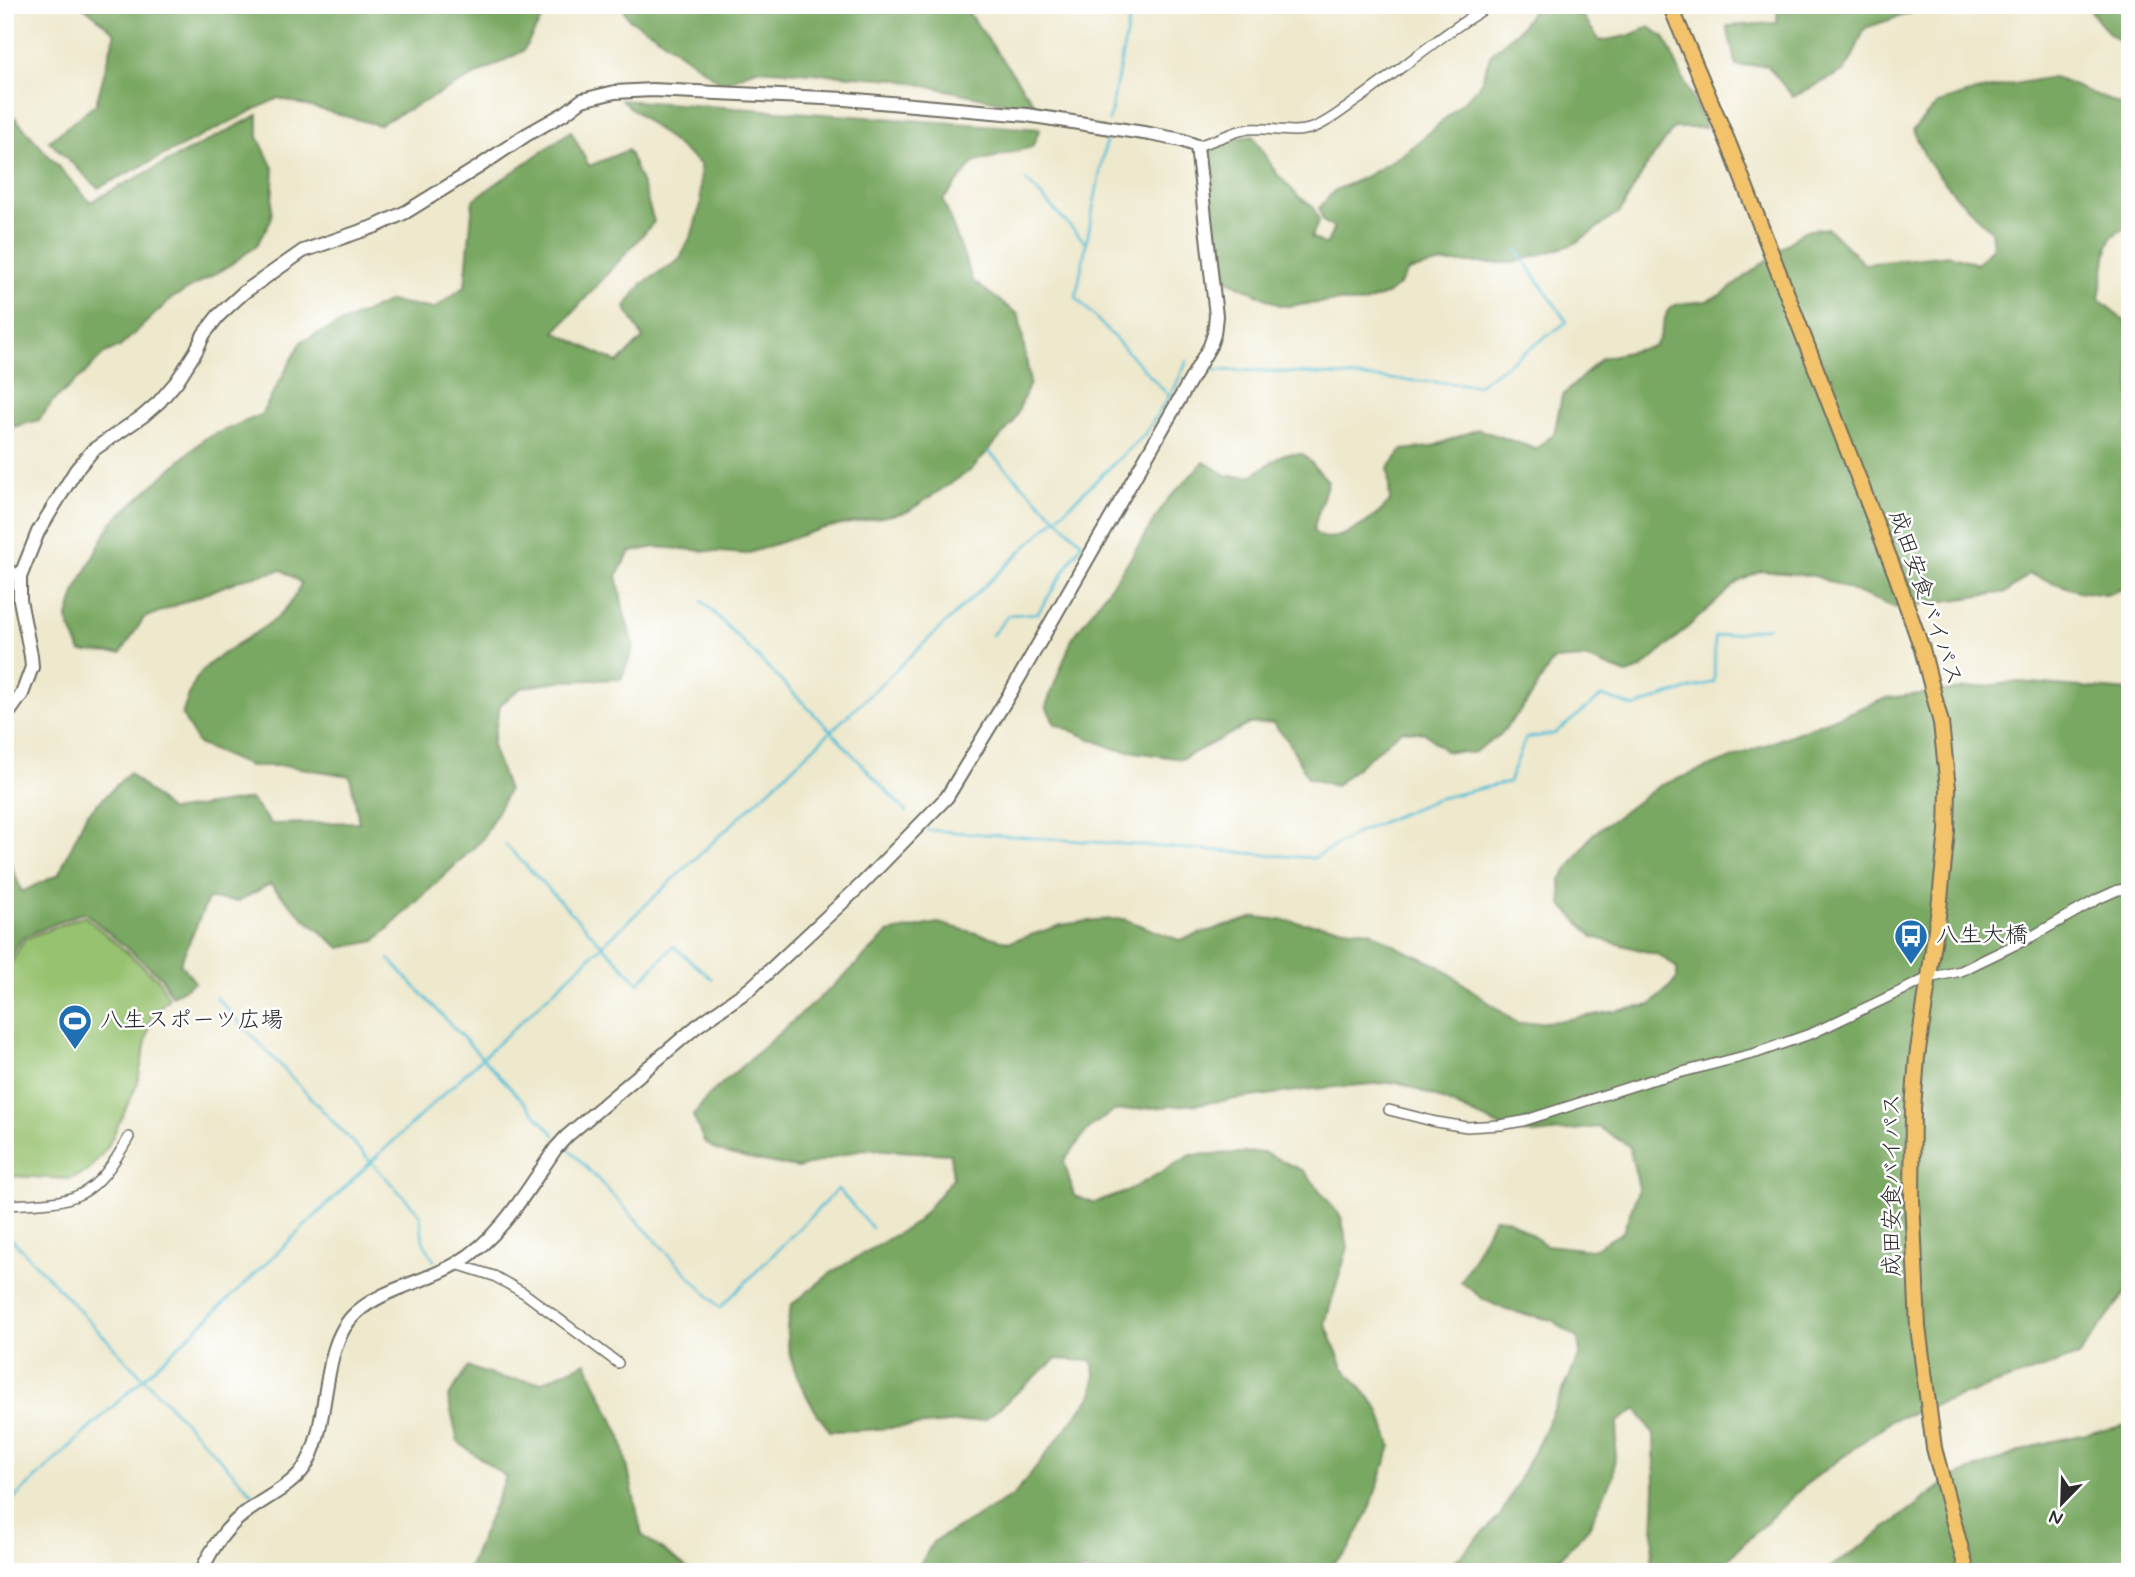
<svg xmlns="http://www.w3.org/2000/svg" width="2135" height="1577" viewBox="0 0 2135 1577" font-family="Mynerve,'Klee One',sans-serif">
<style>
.green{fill:#97c270;stroke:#61764e;stroke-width:2}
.forest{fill:#79a862;stroke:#526a46;stroke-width:2}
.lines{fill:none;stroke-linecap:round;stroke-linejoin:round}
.stream{stroke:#58bfd6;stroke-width:2.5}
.minor-casing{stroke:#6f6d63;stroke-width:12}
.tertiary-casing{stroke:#6f6d63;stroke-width:16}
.primary-casing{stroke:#6f6d63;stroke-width:18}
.minor{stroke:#fff;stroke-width:9}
.tertiary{stroke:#fff;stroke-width:12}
.primary{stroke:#f2c36a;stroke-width:14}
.labels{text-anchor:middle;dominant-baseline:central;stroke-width:5;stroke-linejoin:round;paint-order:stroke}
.street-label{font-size:23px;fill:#2b2b2b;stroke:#fff}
.poi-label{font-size:23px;fill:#2b2b2b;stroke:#fff;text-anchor:start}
</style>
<rect width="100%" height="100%" fill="#fff"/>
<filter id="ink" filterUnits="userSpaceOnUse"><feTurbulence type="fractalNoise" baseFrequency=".0143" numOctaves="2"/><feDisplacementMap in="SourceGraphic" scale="14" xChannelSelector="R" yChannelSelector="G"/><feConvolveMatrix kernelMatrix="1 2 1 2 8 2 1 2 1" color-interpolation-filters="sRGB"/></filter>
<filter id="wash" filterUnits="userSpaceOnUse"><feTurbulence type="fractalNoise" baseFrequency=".00686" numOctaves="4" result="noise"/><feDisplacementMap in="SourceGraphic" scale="28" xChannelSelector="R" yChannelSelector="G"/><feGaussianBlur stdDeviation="1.57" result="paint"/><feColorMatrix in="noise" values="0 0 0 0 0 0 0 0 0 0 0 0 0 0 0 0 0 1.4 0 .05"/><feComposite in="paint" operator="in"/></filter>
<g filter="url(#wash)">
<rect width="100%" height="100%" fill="#eee8cc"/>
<path class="green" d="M84,916L158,979L169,998L151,1017L137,1085L107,1148L87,1172L69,1179L14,1176L5,1178V981L10,965L24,939Z"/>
<g class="forest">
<path d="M82,5H550L523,51L378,125L278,98L98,188L49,141L96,104L115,33Z"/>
<path d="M621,5H963L1039,110L895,79L756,69L723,84L653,33L629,19Z"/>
<path d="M1536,5H1575L1600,41L1628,36L1649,27L1664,37L1706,128H1674L1646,167L1620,212L1574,244L1513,263H1442L1408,271L1398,286L1388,294L1361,304L1339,301L1287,306L1279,305L1218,275L1210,246L1202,157C1219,138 1230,140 1253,136L1277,174L1298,196L1313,207L1319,221L1311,237L1326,245L1334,228L1323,221L1319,208L1335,190L1363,178L1403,154L1435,128L1479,87L1491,54L1520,28Z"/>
<path d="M1778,5H1934L1865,28L1852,58L1844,71L1793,97L1767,65L1736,66L1727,26L1777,23Z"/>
<path d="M2088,5H2130V47C2114,41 2096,21 2088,5Z"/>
<path d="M2053,77L2130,109V226L2112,236L2108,246L2099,299L2130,326V417L2126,428L2130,434V586L2106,595L2078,591L2029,574L2007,592L1897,608L1815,576L1761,571L1738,582L1641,669L1626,674L1586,658L1553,660L1529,700L1500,735L1473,753L1445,751L1425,733L1402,730L1335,786L1308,778L1289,742L1273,723L1249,724L1182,759L1115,749L1055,724L1046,706L1072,639L1130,559L1167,500L1204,462L1228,476H1251L1284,454H1303L1328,481L1313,530C1330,553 1377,518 1390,501L1388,469L1402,450L1431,447L1478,429L1536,449L1554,434L1562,396L1602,358L1654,346L1659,339L1667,312L1671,307L1678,304L1706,301L1723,294L1804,231L1828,228L1864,264L1950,255L1977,264L1993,247L1991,230L1959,199L1927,161L1913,130L1938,103L1976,91Z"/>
<path d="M621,100L1040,129L1032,147L973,163L943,200L973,281L1019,315L1030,383L1013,423L971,470L907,512L820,529L746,554L656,547L630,552L617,575L624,613L634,647L621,679L563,681L521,688L500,705L492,746L508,791L482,840L375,941L340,948L305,919L270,884L239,901L208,899L180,963L195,982L172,996L161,977L84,912L22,937L5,967V849L22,892L59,874L86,815L129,773L170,811L250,799L271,824L359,822L350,776L288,766H249L198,744L182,715C188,698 192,680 206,667C237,638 286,626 301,583L282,570L242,579L144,618L121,653L81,652L67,620L76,590L111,523L205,438L261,415L302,341L390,301L434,309L465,286L473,200L571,131L589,166L628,150L644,189L654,222L555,332L618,363L643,338L625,307L642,284L679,260L692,234L701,203L700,164Z"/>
<path d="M5,107L90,202L258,115V137L274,170L271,220L256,246L226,268L171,299L120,347L106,352L84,374L53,401L39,420L5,429Z"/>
<path d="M2018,682L2130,691V1287L2078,1356L1892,1420L1805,1485L1714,1572H1656L1652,1561L1655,1488L1654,1435L1636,1409L1618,1422L1613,1476L1589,1527L1547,1572H1444L1500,1516L1540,1439L1580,1354L1578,1339L1552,1320L1506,1310L1483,1299L1461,1282L1494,1218L1508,1219L1546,1245L1591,1250L1623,1232L1639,1188L1629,1146L1598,1127L1534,1134L1508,1130L1434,1096L1397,1082L1312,1089L1198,1104L1114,1111L1090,1127L1064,1161L1074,1196L1094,1203L1126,1192L1191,1155L1263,1152L1304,1171L1341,1217L1348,1247L1325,1323L1343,1367L1379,1409L1391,1446L1369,1511L1347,1552L1321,1572H916L933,1542L1014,1495L1093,1394L1095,1373L1092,1361L1056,1359L985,1420L866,1430L830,1431C810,1406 787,1365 787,1332C787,1323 790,1314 791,1305L832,1272L917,1222L953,1178L950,1154L862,1149L798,1168L744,1158L716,1150L704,1141L693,1116L708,1096L851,970L888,933L938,923L1010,942L1061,925L1096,920L1124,919L1179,940L1255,917L1370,931L1401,949L1438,965L1518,1024L1558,1021L1651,1005L1677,979V968L1659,955L1593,937L1562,905L1561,879L1592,835L1659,786L1887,698Z"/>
<path d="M586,1362L621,1437L642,1535L692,1572H465L468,1569L506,1477L458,1442L448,1398L468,1367L501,1378L542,1382Z"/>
<path d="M2127,1425L2130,1426V1572H1823L1862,1546L1952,1478L2040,1444Z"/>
</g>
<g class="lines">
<g class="stream">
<path d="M1244,5L1281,12"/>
<path d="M1109,121L1132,5"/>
<path d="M1106,141L1076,297L1168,395"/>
<path d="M1026,180L1086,243"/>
<path d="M1211,370L1268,371L1478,385L1567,322L1517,250"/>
<path d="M988,451L1082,543L1038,613L1009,615L992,635"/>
<path d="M702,601L830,730L906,812"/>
<path d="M927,830L1314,858L1359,832L1436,799L1509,782L1526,738L1554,734L1602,696L1635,707L1674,693L1714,682L1715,637L1768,627"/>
<path d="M505,844L639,983L673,946L712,979"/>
<path d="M389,959L555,1135"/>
<path d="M216,997L420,1214L423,1241L434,1261"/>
<path d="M568,1148L720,1308L838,1189L872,1228"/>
<path d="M5,1232L255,1496"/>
<path d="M5,1507L250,1279L372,1161L807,754L1145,434L1176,385L1187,361"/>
</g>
</g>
</g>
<g filter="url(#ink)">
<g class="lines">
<g class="minor-casing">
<g id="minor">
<path d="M1197,146C1212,142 1234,131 1248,129C1270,127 1292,135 1313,128C1329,122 1344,109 1359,99C1403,68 1444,32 1491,5"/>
<path d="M5,565L20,577"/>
<path d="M1389,1110L1436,1122L1467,1127L1500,1125L1523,1121L1648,1081L1756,1053L1813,1033L1928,978L1961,971L2031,937L2098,899L2118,890L2130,889"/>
<path d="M5,1205C77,1202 92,1202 129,1137"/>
<path d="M456,1264L494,1276L524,1293L618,1363"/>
</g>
</g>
<g class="tertiary-casing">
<path id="tertiary" d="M5,713L10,711L22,694L32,667L31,656L20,600V577L38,532L76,470L93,450L143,416L159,402L177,381L196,351L204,334L218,316L243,293L303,251L376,226L406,212L477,168L526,135L565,113L582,100L615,92L652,90L845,99L1027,115L1150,134L1181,140L1197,146L1216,316L1214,334L1210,346L1012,690L947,797L861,885L751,988L697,1026L567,1136L556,1148C527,1190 501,1238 456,1264C425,1282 382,1289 356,1313C318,1347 332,1427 304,1468C291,1486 267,1497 249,1510C226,1526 212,1547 201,1572"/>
</g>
<g class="primary-casing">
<path id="primary" d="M1670,5L1730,147L1896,575L1922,649L1941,723L1948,788L1947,831L1939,909L1917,1057L1913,1109L1912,1199L1918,1327L1934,1448L1967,1572"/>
</g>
<use href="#minor" class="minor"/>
<use href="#tertiary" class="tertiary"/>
<use href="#primary" class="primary"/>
</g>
</g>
<defs>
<g id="bus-pin" transform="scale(1.75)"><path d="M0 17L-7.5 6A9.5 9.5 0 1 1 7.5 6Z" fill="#1f6fb2" stroke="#fff"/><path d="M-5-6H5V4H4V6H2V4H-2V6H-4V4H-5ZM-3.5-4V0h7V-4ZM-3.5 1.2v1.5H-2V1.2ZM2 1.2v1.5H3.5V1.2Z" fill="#fff"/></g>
<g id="stadium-pin" transform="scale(1.75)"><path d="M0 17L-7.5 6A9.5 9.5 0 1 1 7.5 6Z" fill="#1f6fb2" stroke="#fff"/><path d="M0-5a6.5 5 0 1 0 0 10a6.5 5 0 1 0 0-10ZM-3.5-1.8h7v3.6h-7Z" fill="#fff"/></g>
</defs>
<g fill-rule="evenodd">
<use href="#bus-pin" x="1911" y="936"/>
<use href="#stadium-pin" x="75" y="1021"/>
</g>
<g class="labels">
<g class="street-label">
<text transform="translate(1925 598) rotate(71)">成田安食バイパス</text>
<text transform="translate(1893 1185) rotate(-90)">成田安食バイパス</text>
</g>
<g class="poi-label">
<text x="1936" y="936">八生大橋</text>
<text x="100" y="1021">八生スポーツ広場</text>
</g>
</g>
<rect width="2135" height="1577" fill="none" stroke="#fff" stroke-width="28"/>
<g transform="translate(2062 1503) rotate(203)" stroke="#ffffff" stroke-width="5" paint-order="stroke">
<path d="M0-5L12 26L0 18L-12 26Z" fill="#2b2b2b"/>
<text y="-10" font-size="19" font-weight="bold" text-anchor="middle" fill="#2b2b2b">N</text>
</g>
</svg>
